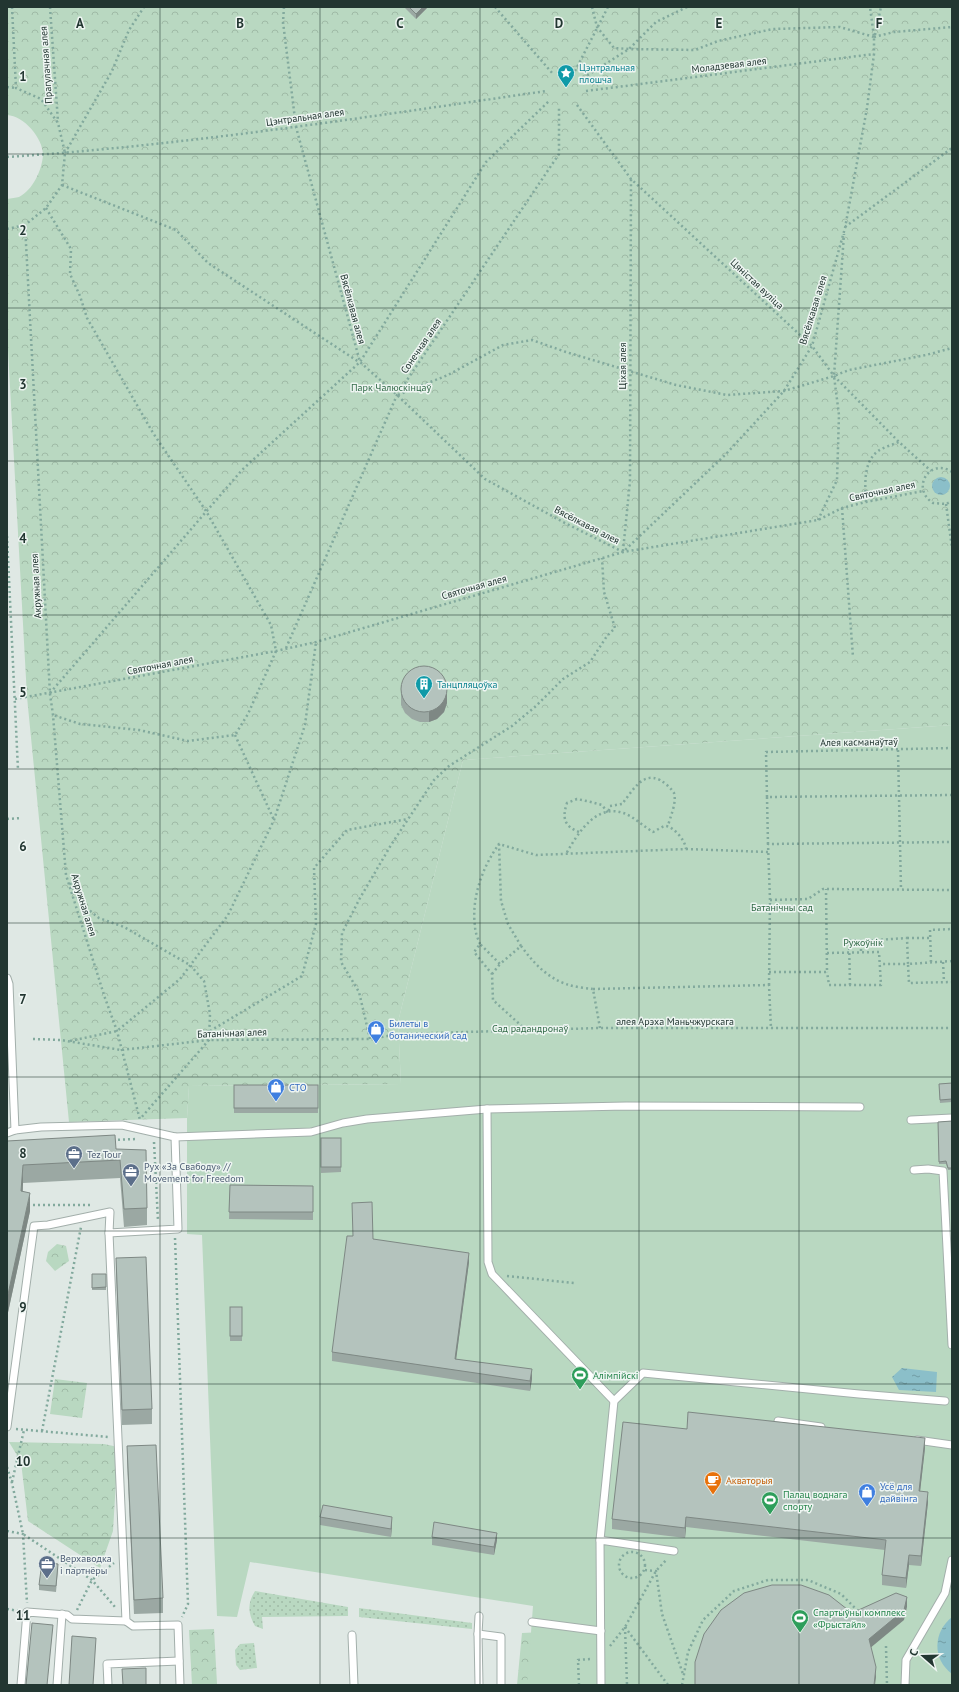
<svg xmlns="http://www.w3.org/2000/svg" width="959" height="1692" viewBox="0 0 959 1692" font-family="'PT Sans',sans-serif">
<style>
.grass{fill:url(#grass-dots)}
.forest{fill:url(#forest-crowns)}
.garden{fill:#b9d8c1}
.water{fill:url(#water-ripples)}
.lines{fill:none;stroke-linecap:round;stroke-linejoin:round}
.lane-casing{stroke:#a3afab;stroke-width:9}
.path{stroke:#82a99d;stroke-width:2.5;stroke-dasharray:2 3;stroke-linecap:butt}
.lane{stroke:#fff;stroke-width:7}
.wall{fill:#9ba8a3}
.shaded-wall{fill:#7e8884}
.building{fill:#b4c3bd;stroke:#7e8884}
.grid{fill:none;stroke:#223631;stroke-width:1;stroke-opacity:0.55}
.labels{text-anchor:middle;dominant-baseline:central;stroke-width:3;stroke-linejoin:round;paint-order:stroke}
.street-label{font-size:10px;fill:#223631;stroke:#eef5f2}
.culture-label{font-size:10px;fill:#0d838f;stroke:#eef5f2;text-anchor:start}
.park-label{font-size:10px;fill:#306946;stroke:#eef5f2}
.shop-label{font-size:10px;fill:#366cbe;stroke:#eef5f2;text-anchor:start}
.service-label{font-size:10px;fill:#4e5e75;stroke:#eef5f2;text-anchor:start}
.leisure-label{font-size:10px;fill:#27864d;stroke:#eef5f2;text-anchor:start}
.food-label{font-size:10px;fill:#c56008;stroke:#eef5f2;text-anchor:start}
.grid-label{font-size:13px;text-anchor:middle;font-weight:bold;fill:#223631;stroke:#eef5f2;stroke-width:3;stroke-linejoin:round;paint-order:stroke}
</style>
<defs>
<pattern id="grass-dots" width="8" height="8" patternUnits="userSpaceOnUse"><rect width="8" height="8" fill="#b9d8c1"/><path d="M2 2h.1M6 6h.1" fill="none" stroke="#9fbaa6" stroke-width="1.8" stroke-linecap="round"/></pattern>
<pattern id="forest-crowns" width="20" height="18" patternUnits="userSpaceOnUse"><rect width="20" height="18" fill="#b9d8c1"/><path d="M2 6a3 3 0 1 1 6 0M12 15a3 3 0 1 1 6 0" fill="none" stroke="#9fbaa6"/></pattern>
<pattern id="water-ripples" width="26" height="14" patternUnits="userSpaceOnUse"><rect width="26" height="14" fill="#8bbfc9"/><path d="M2 4q2-2 4 0t4 0M15 11q2-2 4 0t4 0" fill="none" stroke="#719ca4"/></pattern>
</defs>
<rect width="100%" height="100%" fill="#dfe8e4"/>
<g class="grass">
<path d="M255,1591L348,1607V1616L262,1617L263,1629L255,1626C248,1613 247,1604 255,1591Z"/>
<path d="M359,1608L472,1623V1629L359,1617Z"/>
<path d="M254,1643L257,1668L240,1670L236,1665L235,1650L240,1644Z"/>
</g>
<g class="forest">
<path d="M7,7H952V725L463,760L398,1022L401,1084L189,1086L187,1118L69,1122L27,697L7,332V199C11,198 16,198 19,197C33,190 42,170 43,155C43,138 24,116 7,115Z"/>
<path d="M57,1244L66,1246L69,1261L55,1271L46,1261L48,1252Z"/>
<path d="M55,1379L87,1383L82,1418L50,1414Z"/>
<path d="M9,1442L104,1444L118,1447L113,1531L100,1568L28,1521L21,1462Z"/>
<path d="M214,1629L217,1684L192,1685L189,1630Z"/>
<path d="M543,1632L593,1685H517L522,1633Z"/>
</g>
<path class="garden" d="M952,725V1685H527L533,1606L250,1562L237,1617L217,1616L202,1235L187,1234V1118L189,1086L401,1084L398,1022L463,760Z"/>
<g class="water">
<circle cx="941" cy="486" r="9"/>
<path d="M902,1368L937,1372L936,1392L899,1390L892,1377Z"/>
<path d="M952,1617V1674C932,1659 933,1632 952,1617Z"/>
</g>
<g class="lines">
<g class="lane-casing">
<g id="lane">
<path d="M7,978L9,984L15,1130"/>
<path d="M487,1109L488,1262L492,1274L614,1401"/>
<path d="M911,1120L952,1118"/>
<path d="M7,1133L15,1130L41,1127L122,1125L175,1137L178,1229L109,1233L110,1212L48,1225L34,1226L7,1427"/>
<path d="M175,1137L311,1132L343,1123L367,1119L487,1109L626,1106L860,1107"/>
<path d="M914,1170L928,1169L943,1171L952,1345"/>
<path d="M109,1233L126,1621L133,1626L178,1625L180,1685"/>
<path d="M778,1421L821,1427"/>
<path d="M917,1440L952,1445"/>
<path d="M600,1540L614,1401L643,1373L859,1394L945,1401"/>
<path d="M532,1622L601,1631"/>
<path d="M478,1634L479,1616"/>
<path d="M352,1635L354,1685"/>
<path d="M21,1685L27,1612L67,1615L72,1619L126,1621"/>
<path d="M57,1685L62,1614"/>
<path d="M108,1685L107,1664L179,1661"/>
<path d="M479,1685L478,1634L501,1637V1685"/>
<path d="M601,1685L600,1540L674,1551"/>
<path d="M905,1685L906,1660L945,1593L952,1560"/>
</g>
</g>
<g class="path">
<path d="M12,7L16,88L41,99L58,123L65,153L62,185L46,208L25,225L50,694L53,715L66,875L105,998L117,1031L140,1120"/>
<path d="M50,7L58,122"/>
<path d="M284,7L283,22L296,127L360,362L397,395L485,479L563,522L623,552L726,454L784,391L812,346L845,228L867,108L874,54V37L870,7"/>
<path d="M495,7L553,74"/>
<path d="M592,7L597,27L614,48L629,49L695,50L718,41L773,29L840,27L874,37"/>
<path d="M875,35L881,7"/>
<path d="M874,37L894,32L952,27"/>
<path d="M575,71L608,7"/>
<path d="M583,78L629,49L656,22L687,7"/>
<path d="M7,87L16,88"/>
<path d="M586,91L874,54"/>
<path d="M577,105L631,179L812,346L834,376L899,442L931,471"/>
<path d="M65,153L112,71L129,30L144,7"/>
<path d="M7,157C188,145 367,117 546,91"/>
<path d="M62,185L176,230L208,263L359,362"/>
<path d="M46,208L71,249L70,274L80,296L87,318L153,433L206,511L271,625L276,651L248,714L235,735L188,741L139,730L80,724L53,715"/>
<path d="M845,227L952,148"/>
<path d="M7,229L25,225"/>
<path d="M398,395L448,375L503,345L532,340L566,352L676,385L727,395L784,391L834,376L849,370L926,355L952,348"/>
<path d="M952,472C930,457 910,488 933,503L946,504L952,501"/>
<path d="M866,502C865,485 863,462 878,451C884,447 892,445 899,442"/>
<path d="M946,504L952,548"/>
<path d="M842,508L853,657"/>
<path d="M818,520L837,480L839,415L834,376L844,234"/>
<path d="M7,536L18,770"/>
<path d="M623,551L630,481L631,179"/>
<path d="M286,648L397,395L559,154V108"/>
<path d="M50,693L242,470L360,362L486,162L549,101"/>
<path d="M15,699L276,651L316,642L623,552L818,520L842,508L866,502L923,491"/>
<path d="M235,735L274,820"/>
<path d="M898,750L901,890"/>
<path d="M767,797L766,752L952,748"/>
<path d="M7,819L21,818"/>
<path d="M579,832C564,826 562,818 567,803L577,799L591,802L602,805L608,813L610,806L622,804C632,792 642,771 660,780C665,783 671,788 674,793C677,803 670,817 668,826"/>
<path d="M768,844L767,797L952,795"/>
<path d="M686,849L768,852"/>
<path d="M70,883L80,903L99,918L124,927L190,965L204,981L210,1014L209,1040L140,1119"/>
<path d="M770,900L808,899L823,889L952,890"/>
<path d="M907,938H930"/>
<path d="M861,941L907,938L908,964H880"/>
<path d="M480,944C478,939 475,932 475,926C471,898 483,866 499,844"/>
<path d="M521,946L508,924L501,901L499,844L536,855L686,849C686,842 674,826 665,826C661,827 657,830 653,832C645,827 638,821 630,816C599,799 579,831 566,854"/>
<path d="M827,953L879,952L881,985H829L827,972"/>
<path d="M952,961L908,964L909,983L952,982"/>
<path d="M931,962L930,930L952,929"/>
<path d="M943,962L944,982"/>
<path d="M769,972H827L826,889"/>
<path d="M492,974L500,964"/>
<path d="M769,985L770,900L768,844L952,842"/>
<path d="M850,985L849,940L861,941V952"/>
<path d="M593,989L769,985L771,1029"/>
<path d="M526,1030L493,1000L492,974L474,952L480,944L500,964L521,946C533,962 546,977 566,984C574,987 585,988 593,989L600,1028"/>
<path d="M210,1031L302,976L316,924L314,868L347,830L408,819"/>
<path d="M33,1039L61,1040L121,1050L209,1040L370,1039L399,1034L600,1028H952"/>
<path d="M370,1039L359,992L341,962L342,933L360,898L391,845L434,780L449,766L512,726L536,706L563,679L590,662L607,636L615,628L604,592L602,558"/>
<path d="M70,1041L117,1031L180,979L228,915L274,820L305,725L316,642"/>
<path d="M113,1140L136,1139"/>
<path d="M154,1142L158,1221"/>
<path d="M28,1205H91"/>
<path d="M175,1238L188,1604L182,1617"/>
<path d="M507,1276L574,1283"/>
<path d="M16,1429L109,1437"/>
<path d="M42,1431L81,1227"/>
<path d="M7,1467L12,1483L23,1534L92,1580L115,1607"/>
<path d="M12,1482L24,1430"/>
<path d="M7,1531L23,1534L27,1603"/>
<circle cx="632" cy="1565" r="13"/>
<path d="M645,1570L656,1571L662,1614L683,1674"/>
<path d="M7,1609L19,1611"/>
<path d="M77,1610L92,1580L114,1563"/>
<path d="M625,1627L668,1685"/>
<path d="M625,1627L627,1685"/>
<path d="M610,1646L625,1627L656,1571L667,1559"/>
<path d="M886,1646L887,1685"/>
<path d="M579,1685L578,1660L591,1659"/>
<path d="M682,1685L688,1652L703,1620L734,1591L768,1580H808L841,1594L858,1611"/>
</g>
<use href="#lane" class="lane"/>
</g>
<g class="wall">
<path d="M404,7H428L416,19Z"/>
<path d="M401,685L447,703L444,712L437,719L429,722H420L412,719L405,713L401,705Z"/>
<path d="M952,1083V1102L940,1103L939,1084Z"/>
<rect x="234" y="1085" width="84" height="28"/>
<path d="M952,1121V1170H948L946,1164H939L938,1122Z"/>
<path d="M321,1138H341V1172L321,1173Z"/>
<path d="M7,1141L116,1149L147,1208V1225L124,1227L120,1178L23,1183V1192L30,1211L7,1317Z"/>
<path d="M230,1185L313,1186V1220L229,1219Z"/>
<path d="M373,1239L469,1262L456,1359L532,1379L530,1391L332,1361V1352Z"/>
<path d="M116,1258L152,1409V1424L122,1425L116,1272Z"/>
<rect x="92" y="1274" width="14" height="16"/>
<rect x="230" y="1307" width="12" height="34"/>
<path d="M687,1429L925,1448L920,1491L928,1502L921,1566L909,1565L906,1588L882,1585V1575L885,1550L686,1527L685,1538L612,1529V1519Z"/>
<path d="M127,1446L163,1598V1613L134,1614L127,1461Z"/>
<path d="M320,1517L392,1525L391,1537L320,1525Z"/>
<path d="M432,1537L497,1540L494,1555L432,1545Z"/>
<path d="M58,1569L56,1592L39,1590V1585Z"/>
</g>
<g class="shaded-wall">
<path d="M423,7H428L416,19V14Z"/>
<path d="M447,693V703L444,712L437,719L429,722V712Z"/>
<path d="M23,1165V1183L21,1209V1191Z"/>
<path d="M30,1193V1211L7,1317V1299Z"/>
<path d="M469,1253V1262L455,1368V1359Z"/>
<path d="M532,1369V1379L530,1391V1381Z"/>
<path d="M925,1438V1448L919,1501V1491Z"/>
<path d="M928,1492V1502L921,1566V1556Z"/>
<path d="M392,1517V1525L391,1537V1529Z"/>
<path d="M686,1517V1527L685,1538V1528Z"/>
<path d="M497,1533V1540L494,1555V1547Z"/>
<path d="M909,1555V1565L906,1588V1578Z"/>
<path d="M907,1597V1607L904,1620L869,1649V1639Z"/>
<path d="M876,1667V1677L875,1685H874Z"/>
</g>
<g class="building">
<path d="M409,7H423L416,14Z"/>
<circle cx="424" cy="689" r="23"/>
<path d="M952,1083V1099L940,1100L939,1084Z"/>
<rect x="234" y="1085" width="84" height="23"/>
<path d="M952,1121V1168H948L946,1161L939,1162L938,1122Z"/>
<path d="M115,1135L116,1149L146,1150L147,1208L124,1209L120,1160L23,1165L21,1191L30,1193L7,1299V1141Z"/>
<rect x="321" y="1138" width="20" height="29"/>
<path d="M230,1185L313,1186V1212H229Z"/>
<path d="M372,1202L373,1239L469,1253L455,1359L532,1369L530,1381L332,1352L347,1236H353L352,1203Z"/>
<path d="M146,1257L152,1409L122,1410L116,1258Z"/>
<path d="M92,1274H106V1287L92,1288Z"/>
<rect x="230" y="1307" width="12" height="29"/>
<path d="M688,1412L925,1438L919,1491L928,1492L921,1556L909,1555L906,1578L882,1575L886,1540L686,1517L685,1528L612,1519L623,1422L687,1429Z"/>
<path d="M156,1445L163,1598L134,1600L127,1446Z"/>
<path d="M323,1505L392,1517L391,1529L320,1517Z"/>
<path d="M434,1522L497,1533L494,1547L432,1537Z"/>
<path d="M42,1562L58,1564L56,1586L39,1585Z"/>
<path d="M772,1585H801L829,1595L852,1613L896,1593L907,1597L904,1610L869,1639L876,1667L874,1685H695V1662L704,1634L721,1610L744,1593Z"/>
<path d="M32,1623L53,1625L47,1685H26Z"/>
<path d="M72,1636L96,1638L93,1685H69Z"/>
<path d="M146,1668V1685H123L122,1669Z"/>
</g>
<path class="grid" d="M160,7V1685M320,7V1685M480,7V1685M639,7V1685M799,7V1685M7,154H952M7,308H952M7,461H952M7,615H952M7,769H952M7,923H952M7,1077H952M7,1231H952M7,1384H952M7,1538H952"/>
<defs>
<g id="sight-pin" transform="scale(0.9)"><path d="M0 17L-7.5 6A9.5 9.5 0 1 1 7.5 6Z" fill="#0f9aa8" stroke="#eef5f2"/><path d="M0-6L1.8-2.2L6-1.7L2.9 1.2L3.7 5.4L0 3.3L-3.7 5.4L-2.9 1.2L-6-1.7L-1.8-2.2Z" fill="#fff"/></g>
<g id="building-pin" transform="scale(0.9)"><path d="M0 17L-7.5 6A9.5 9.5 0 1 1 7.5 6Z" fill="#0f9aa8" stroke="#eef5f2"/><path d="M-4-6H4V6H1V3H-1V6H-4ZM-2.5-4.3h1.7v1.8h-1.7ZM.8-4.3h1.7v1.8H.8ZM-2.5-1h1.7V.8h-1.7ZM.8-1h1.7V.8H.8Z" fill="#fff"/></g>
<g id="shop-pin" transform="scale(0.9)"><path d="M0 17L-7.5 6A9.5 9.5 0 1 1 7.5 6Z" fill="#3f7fe0" stroke="#eef5f2"/><path d="M-5-2.5h2.3a2.7 3.5 0 0 1 5.4 0H5L5.5 6h-11ZM-1.5-2.5h3a1.5 2.3 0 0 0-3 0Z" fill="#fff"/></g>
<g id="office-pin" transform="scale(0.9)"><path d="M0 17L-7.5 6A9.5 9.5 0 1 1 7.5 6Z" fill="#5c6f8a" stroke="#eef5f2"/><path d="M-6-3h4V-5.5h4V-3h4V5H-6ZM-1-4.5V-3h2v-1.5ZM-6 0V1H6V0Z" fill="#fff"/></g>
<g id="stadium-pin" transform="scale(0.9)"><path d="M0 17L-7.5 6A9.5 9.5 0 1 1 7.5 6Z" fill="#2e9e5b" stroke="#eef5f2"/><path d="M0-5a6.5 5 0 1 0 0 10a6.5 5 0 1 0 0-10ZM-3.5-1.8h7v3.6h-7Z" fill="#fff"/></g>
<g id="cafe-pin" transform="scale(0.9)"><path d="M0 17L-7.5 6A9.5 9.5 0 1 1 7.5 6Z" fill="#e8710a" stroke="#eef5f2"/><path d="M-5.5-4.5H6V0H3Q3 3.5 0 3.5H-2.5Q-5.5 3.5-5.5 0ZM3-3.2v2h1.7v-2ZM-6 4.5H4V6H-6Z" fill="#fff"/></g>
</defs>
<g fill-rule="evenodd">
<use href="#sight-pin" x="566" y="73"/>
<use href="#building-pin" x="424" y="684"/>
<use href="#shop-pin" x="376" y="1029"/>
<use href="#shop-pin" x="276" y="1087"/>
<use href="#office-pin" x="74" y="1154"/>
<use href="#office-pin" x="131" y="1172"/>
<use href="#stadium-pin" x="580" y="1375"/>
<use href="#cafe-pin" x="713" y="1480"/>
<use href="#shop-pin" x="867" y="1492"/>
<use href="#stadium-pin" x="770" y="1500"/>
<use href="#office-pin" x="47" y="1564"/>
<use href="#stadium-pin" x="800" y="1618"/>
</g>
<g class="labels">
<g class="street-label">
<text transform="translate(46 65) rotate(-94)">Прагулачная алея</text>
<text transform="translate(729 65) rotate(-7)">Моладзевая алея</text>
<text transform="translate(305 117) rotate(-8)">Цэнтральная алея</text>
<text transform="translate(757 284) rotate(43)">Цяністая вуліца</text>
<text transform="translate(353 309) rotate(75)">Вясёлкавая алея</text>
<text transform="translate(813 310) rotate(-73)">Вясёлкавая алея</text>
<text transform="translate(421 346) rotate(-56)">Сонечная алея</text>
<text transform="translate(622 366) rotate(-90)">Ціхая алея</text>
<text transform="translate(882 491) rotate(-12)">Святочная алея</text>
<text transform="translate(587 525) rotate(27)">Вясёлкавая алея</text>
<text transform="translate(36 586) rotate(-93)">Акружная алея</text>
<text transform="translate(474 587) rotate(-16)">Святочная алея</text>
<text transform="translate(160 665) rotate(-11)">Святочная алея</text>
<text transform="translate(859 742) rotate(-1)">Алея касманаўтаў</text>
<text transform="translate(84 905) rotate(73)">Акружная алея</text>
<text x="675" y="1021">алея Арэха Маньчжурскага</text>
<text transform="translate(232 1033) rotate(-2)">Батанічная алея</text>
</g>
<g class="culture-label">
<text x="579" y="67">Цэнтральная<tspan x="579" dy="12">плошча</tspan></text>
<text x="437" y="684">Танцпляцоўка</text>
</g>
<g class="park-label">
<text x="391" y="387">Парк Чалюскінцаў</text>
<text x="782" y="907">Батанічны сад</text>
<text x="863" y="942">Ружоўнік</text>
<text x="530" y="1028">Сад радандронаў</text>
</g>
<g class="shop-label">
<text x="389" y="1023">Билеты в<tspan x="389" dy="12">ботанический сад</tspan></text>
<text x="289" y="1087">СТО</text>
<text x="880" y="1486">Усё для<tspan x="880" dy="12">дайвінга</tspan></text>
</g>
<g class="service-label">
<text x="87" y="1154">Tez Tour</text>
<text x="144" y="1166">Рух «За Свабоду» //<tspan x="144" dy="12">Movement for Freedom</tspan></text>
<text x="60" y="1558">Верхаводка<tspan x="60" dy="12">і партнёры</tspan></text>
</g>
<g class="leisure-label">
<text x="593" y="1375">Алімпійскі</text>
<text x="783" y="1494">Палац воднага<tspan x="783" dy="12">спорту</tspan></text>
<text x="813" y="1612">Спартыўны комплекс<tspan x="813" dy="12">«Фрыстайл»</tspan></text>
</g>
<g class="food-label">
<text x="726" y="1480">Акваторыя</text>
</g>
</g>
<g class="grid-label">
<text x="80" y="28">A</text>
<text x="240" y="28">B</text>
<text x="400" y="28">C</text>
<text x="559" y="28">D</text>
<text x="719" y="28">E</text>
<text x="879" y="28">F</text>
<text x="23" y="81">1</text>
<text x="23" y="235">2</text>
<text x="23" y="389">3</text>
<text x="23" y="543">4</text>
<text x="23" y="697">5</text>
<text x="23" y="851">6</text>
<text x="23" y="1004">7</text>
<text x="23" y="1158">8</text>
<text x="23" y="1312">9</text>
<text x="23" y="1466">10</text>
<text x="23" y="1620">11</text>
</g>
<rect width="959" height="1692" fill="none" stroke="#223631" stroke-width="16"/>
<g transform="translate(923 1656) rotate(290)" stroke="#eef5f2" stroke-width="3" paint-order="stroke">
<path d="M0-3L7 15L0 10L-7 15Z" fill="#223631"/>
<text y="-6" font-size="11" font-weight="bold" text-anchor="middle" fill="#223631">С</text>
</g>
</svg>
